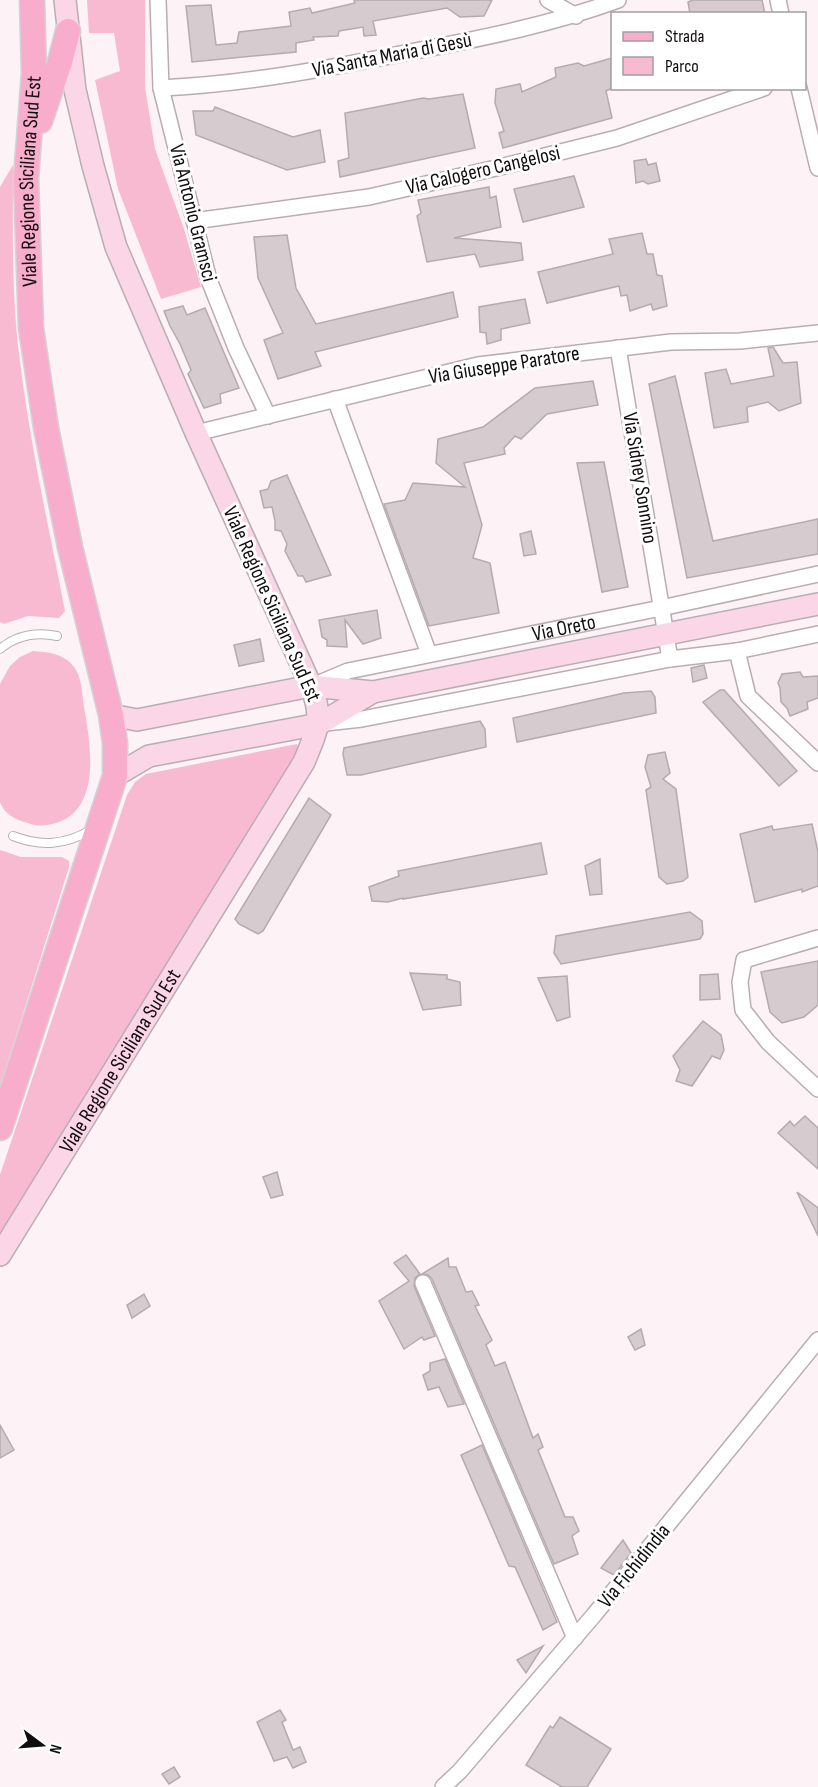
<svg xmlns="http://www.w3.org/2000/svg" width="818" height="1787" viewBox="0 0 818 1787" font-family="'Sofia Sans Condensed',sans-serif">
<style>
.green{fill:#f8bad1}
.building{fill:#d6cbcf;stroke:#b5abae;stroke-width:1.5}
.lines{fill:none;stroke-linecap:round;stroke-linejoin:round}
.lane-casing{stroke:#b8aeb2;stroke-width:10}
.street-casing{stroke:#b8aeb2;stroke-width:18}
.secondary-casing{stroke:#b8aeb2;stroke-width:24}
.primary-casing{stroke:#d4d3d4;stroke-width:27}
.lane{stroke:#fff;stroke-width:8}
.street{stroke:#fff;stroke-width:15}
.secondary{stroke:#fbd6e6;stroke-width:21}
.primary{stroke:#f8adcd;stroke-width:24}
.labels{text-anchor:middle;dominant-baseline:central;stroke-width:6;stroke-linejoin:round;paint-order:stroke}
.street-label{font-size:21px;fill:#110d0f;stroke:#fff}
</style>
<rect width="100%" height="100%" fill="#fdf2f6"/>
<g class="green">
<path d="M87,0H145V87L155,149L184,229L201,287L161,299L118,189L95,80L120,71L114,33H89Z"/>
<path d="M13,165C13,230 11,296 20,361C30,445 49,528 65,611L59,618L28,616L4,624L0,622V187Z"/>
<path d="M33,651C48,652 65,654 74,667C82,677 82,694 84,707C90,741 102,806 59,822C48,826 38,827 28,823C16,820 4,814 0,802V684L10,666L20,657Z"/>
<path d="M297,744L299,754L0,1237V1175L127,795L135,782L146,774Z"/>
<path d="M0,850L21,857H62L69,861V867L0,1087Z"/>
</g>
<g class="building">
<path d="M354,0H492L484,16L460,17L447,8L373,21L376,35L364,36L363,27L339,31L338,36L313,37L314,40L296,43V52L192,62L186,6L211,5L216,45L237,43L239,32L291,26L289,12L310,8L312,13L355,3Z"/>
<path d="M693,0H762L765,14H690L688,2Z"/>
<path d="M612,58V88L606,91L612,118L503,148L499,133L504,131L495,103L496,89L520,84L522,92L556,77L555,68L578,63L584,66Z"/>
<path d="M463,94L475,148L340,177L338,161L349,158L345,113L423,98L429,99Z"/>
<path d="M215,107L293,137L320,130L325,162L287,170L196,135L193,111H213Z"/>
<path d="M646,159L648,165L656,163L660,181L648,184L643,181L636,183L634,161Z"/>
<path d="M574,176L584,207L523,222L514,189Z"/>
<path d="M489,187L490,198L496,196L501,227L454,238L521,243L523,260L480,267L475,254L427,262L417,216L421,213L418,200Z"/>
<path d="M642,233L647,254H653L657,275L662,276L667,306L653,310L651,304L630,311L627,295L621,296L619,286L547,303L538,272L613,254L609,239Z"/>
<path d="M287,235L296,288L316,324L453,292L458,317L315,352L321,366L278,379L264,340L283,333L258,278L254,237Z"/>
<path d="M525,299L530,323L501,329V340L487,344L486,333L480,332L479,307Z"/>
<path d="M183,306L187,315L205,308L239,388L220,394L221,403L204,408L188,374L191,370L180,344L170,326L164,311Z"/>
<path d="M773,347L783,363L797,362L801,403L779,411L768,402L747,407L748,422L714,428L705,373L726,369L731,384L774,376L768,348Z"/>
<path d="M675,376L713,541L818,519V554L687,578L649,384Z"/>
<path d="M593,381L598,405L547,414L521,439L515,436L504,448L505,454L464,463L482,525L473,558L490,563L499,613L429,626L384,504L405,500L413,483L465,487L436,463L438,439L483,427L535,388Z"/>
<path d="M604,462L628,587L602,592L577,463Z"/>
<path d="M287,475L331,575L306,582L303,576H298L285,551L287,544L281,531L275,530V521L272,507L264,508L260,491L268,489L271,481Z"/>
<path d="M531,531L536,554L524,556L520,534Z"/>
<path d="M377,610L381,638L363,644L345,620L347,647L327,646V640L322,637L319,620Z"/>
<path d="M260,639L264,661L239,666L234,645Z"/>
<path d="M704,665L707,678L693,682L691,668Z"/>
<path d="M800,672L803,677L818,676V698L807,702L808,709L790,716L787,708L781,702L780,688L778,683L782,674Z"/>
<path d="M720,690H724L797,771L779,786L703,702Z"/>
<path d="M651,691L655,697L656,713L517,742L513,718L624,693Z"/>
<path d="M480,721L485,729L486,747L361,775H347L343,754L344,748Z"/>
<path d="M665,752L670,773L663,779L676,789L688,877L683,881L667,884L659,877L646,790L651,787L645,767L648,755Z"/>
<path d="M309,798L331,815L263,931L258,934L239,924L235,919Z"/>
<path d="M812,824L818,852V886L802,892V889L755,902L740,834L772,826L773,830Z"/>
<path d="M541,843L547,874L403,899V898L388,902L372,901L369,887L399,876L398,871Z"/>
<path d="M600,859L602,894L590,895L585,866Z"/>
<path d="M690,912L702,921L703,934L700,939L561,964L554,953L556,936Z"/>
<path d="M818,961V1005L804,1017L782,1023L770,1012L761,972Z"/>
<path d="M410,973L447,975V979L460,982L461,1005L423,1010Z"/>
<path d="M718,974L720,999L700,1000V975Z"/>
<path d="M567,976L570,1017L557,1021L538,978Z"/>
<path d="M703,1021L721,1035L724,1050L720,1059L712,1056L692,1086L676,1081L680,1070L673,1056Z"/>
<path d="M805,1116L818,1128V1169L778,1133L790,1121L794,1126Z"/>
<path d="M277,1172L283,1195L271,1198L263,1177Z"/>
<path d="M797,1192L818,1208V1236Z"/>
<path d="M406,1255L420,1274L415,1278L414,1286L435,1336L424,1340L422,1337L404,1349L379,1301L409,1281L394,1263Z"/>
<path d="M448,1258L449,1267H456L466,1292L472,1291L479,1305L475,1306L492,1340L486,1345L495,1366L505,1362L533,1438L538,1434L543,1447L538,1450L565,1517H573L579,1531L572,1536L578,1554L554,1564L432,1279L428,1275L422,1274Z"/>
<path d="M144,1294L150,1306L132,1318L127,1305Z"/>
<path d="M641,1329L645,1345L635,1350L628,1337Z"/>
<path d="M445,1359L464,1404L448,1407L439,1387L428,1390L423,1375L430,1371V1363Z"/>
<path d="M0,1425L14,1450L0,1458Z"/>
<path d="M482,1445L557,1622L543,1630L515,1567L509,1566L461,1455Z"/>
<path d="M623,1540L631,1553L614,1575L601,1568Z"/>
<path d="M543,1646L526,1673L517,1660Z"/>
<path d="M280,1710L286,1720L282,1722L293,1750L300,1747L306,1762L293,1768L287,1757L274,1761L257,1722Z"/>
<path d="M560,1717L611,1749L587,1787H562L526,1765L550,1726L553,1728Z"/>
<path d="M174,1767L180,1777L169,1784L162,1774Z"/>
</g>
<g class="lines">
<g class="lane-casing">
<g id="lane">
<path d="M0,649C17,635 37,632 57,636"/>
<path d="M13,836C41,847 65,845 91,830"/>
</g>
</g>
<g class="street-casing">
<g id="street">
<path d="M158,0L161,88L209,280L236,348L268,416"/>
<path d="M548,0L576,16"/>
<path d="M778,0L781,14"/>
<path d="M161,88C247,84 331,68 415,51C483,38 553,24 618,0"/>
<path d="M799,88L818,168"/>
<path d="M194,221L369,197L496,168L617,138L764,88"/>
<path d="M618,348L670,659"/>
<path d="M335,399L429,654"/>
<path d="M196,433L478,365L671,342L740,341L818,333"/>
<path d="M737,651L748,696L818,763"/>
<path id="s1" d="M315,685L348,671L661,608L818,574"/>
<path d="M325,723L362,719L670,659L737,651L818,634"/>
<path d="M818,938L744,960L740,982L743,1010L768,1042L818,1089"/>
<path d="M423,1283L575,1638"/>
<path d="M443,1787L460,1771L594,1615L818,1340"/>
</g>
</g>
<g class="secondary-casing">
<g id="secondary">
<path d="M111,715L137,720L311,686L373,692L818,604"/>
<path d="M115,776L149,756L319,724L373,692"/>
<path id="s2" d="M0,1255L304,762C317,730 324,720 311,686L196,433L116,247L93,166L75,90L65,0"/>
</g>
</g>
<g class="primary-casing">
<g id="primary">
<path d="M40,121L60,62L68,31"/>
<path id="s3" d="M0,1128L115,776V743L111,715L70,547L46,428L31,328L26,178L34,73L32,0"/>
</g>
</g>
<use href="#lane" class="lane"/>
<use href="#street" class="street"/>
<use href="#secondary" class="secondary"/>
<use href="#primary" class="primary"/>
</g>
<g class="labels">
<g class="street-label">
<text transform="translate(392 55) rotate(-11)">Via Santa Maria di Gesù</text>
<text transform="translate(483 170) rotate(-13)">Via Calogero Cangelosi</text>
<text stroke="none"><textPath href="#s3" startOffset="974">Viale Regione Siciliana Sud Est</textPath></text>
<text transform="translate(193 213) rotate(76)">Via Antonio Gramsci</text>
<text transform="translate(504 365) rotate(-9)">Via Giuseppe Paratore</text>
<text transform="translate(640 478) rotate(81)">Via Sidney Sonnino</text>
<text transform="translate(272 604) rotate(66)">Viale Regione Siciliana Sud Est</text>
<text stroke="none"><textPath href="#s1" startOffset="256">Via Oreto</textPath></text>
<text stroke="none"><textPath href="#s2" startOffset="228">Viale Regione Siciliana Sud Est</textPath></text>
<text transform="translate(634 1566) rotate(-51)">Via Fichidindia</text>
</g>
</g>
<rect x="611" y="12" width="195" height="78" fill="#ffffff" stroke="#a09e9f" stroke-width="1.5"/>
<rect x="623" y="32" width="30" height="9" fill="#f8adcd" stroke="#a09e9f" stroke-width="1.5"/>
<text x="665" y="42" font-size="18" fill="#110d0f">Strada</text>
<rect x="623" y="57" width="30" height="18" fill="#f8bad1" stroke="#a09e9f" stroke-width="1.5"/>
<text x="665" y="72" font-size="18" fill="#110d0f">Parco</text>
<g transform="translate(42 1745) rotate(106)" stroke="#ffffff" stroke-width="4.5" paint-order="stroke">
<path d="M0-4.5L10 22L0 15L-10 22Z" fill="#110d0f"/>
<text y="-9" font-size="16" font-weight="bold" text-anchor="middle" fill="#110d0f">N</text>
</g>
</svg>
